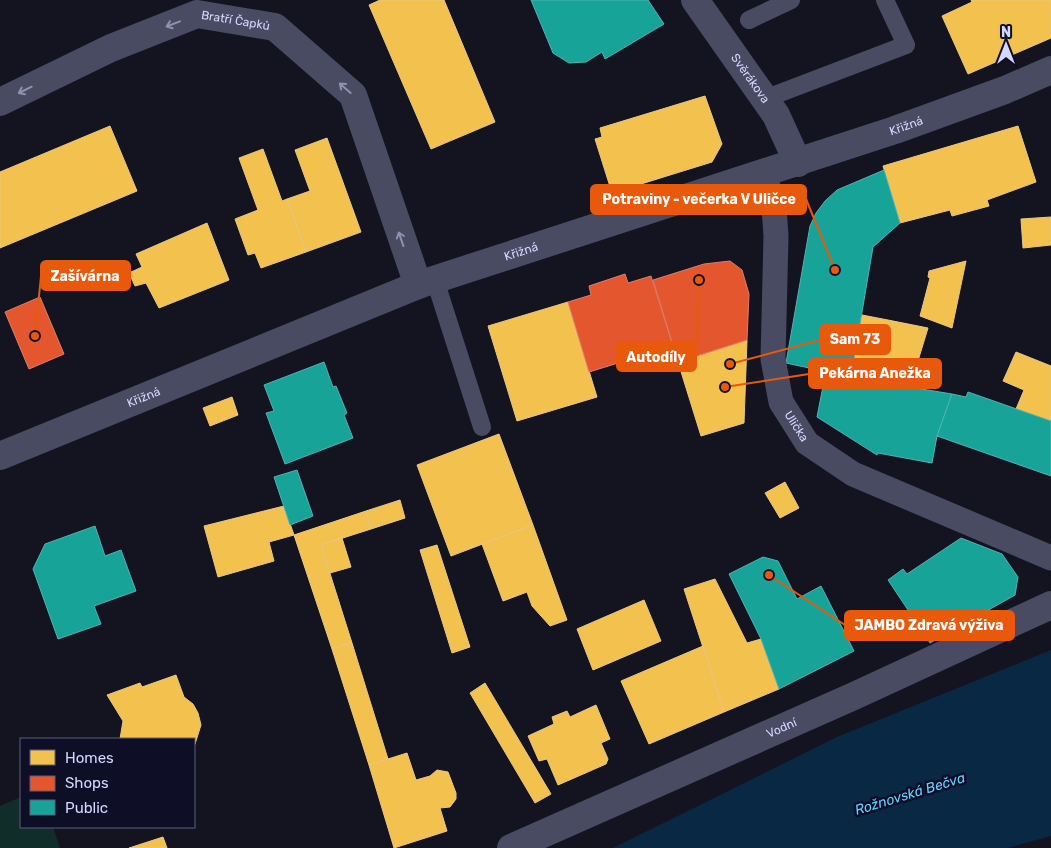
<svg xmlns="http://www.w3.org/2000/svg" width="1051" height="848" viewBox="0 0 1051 848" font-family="Rubik,sans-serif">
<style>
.green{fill:#112d29}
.water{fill:#082844}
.homes{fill:#f2c14e;stroke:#e9c883}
.shops{fill:#e4572e;stroke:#df7d6d}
.public{fill:#17a398;stroke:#50b3b7}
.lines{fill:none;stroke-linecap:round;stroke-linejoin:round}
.service{stroke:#484b62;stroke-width:18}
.pedestrian{stroke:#484b62;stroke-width:25}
.minor{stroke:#484b62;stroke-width:28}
.oneway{stroke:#8e91b0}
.labels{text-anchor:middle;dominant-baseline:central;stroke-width:5;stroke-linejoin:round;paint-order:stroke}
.street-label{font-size:12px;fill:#d4d7ff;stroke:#0e0e27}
.water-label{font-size:14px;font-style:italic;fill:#62d3ff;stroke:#0e0e27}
.leader{fill:none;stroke:#e8590c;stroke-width:2}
.callout-dot{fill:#e8590c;stroke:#0e0e27;stroke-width:2}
.callout{fill:#e8590c;stroke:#e8590c;stroke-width:2}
.callout-label{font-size:14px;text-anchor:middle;font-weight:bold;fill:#fff}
</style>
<rect width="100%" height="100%" fill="#141421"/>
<path class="green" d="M21,797V827H53L60,848H0V806Z"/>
<path class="water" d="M1051,650V836L1007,848H613L837,737Z"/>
<g class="homes">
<path d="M380,0H444L495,122L431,149L369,5Z"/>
<path d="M971,0H1051V38L968,74L942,16L972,2Z"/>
<path d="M705,96L722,144L712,162L612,193L595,139L602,137L600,128Z"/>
<path d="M110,126L137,191L0,248V172Z"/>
<path d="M1018,126L1036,182L987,200L989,206L952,216L950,210L900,223L883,166Z"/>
<path d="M327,138L361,232L306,252L287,199L310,191L295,150Z"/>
<path d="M263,149L282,201L287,199L306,252L261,268L255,253L248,255L235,219L258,210L239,158Z"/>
<path d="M1051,217V245L1023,248L1021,219Z"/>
<path d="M207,223L229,280L159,308L146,283L135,286L129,273L142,267L136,254Z"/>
<path d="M966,261L952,328L920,316L930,278L928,277L929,271Z"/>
<path d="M568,302L597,397L517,421L488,326Z"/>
<path d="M862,315L893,321L882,383L851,377Z"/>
<path d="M893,321L928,328L910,387L882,383Z"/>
<path d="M747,340L744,423L701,436L678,362Z"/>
<path d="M1016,352L1051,366V421L1016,409L1024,390L1003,381Z"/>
<path d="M232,397L238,415L210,426L203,408Z"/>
<path d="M499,434L533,525L451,556L417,465Z"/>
<path d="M785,482L799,508L780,518L765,493Z"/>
<path d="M400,500L405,518L371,529L366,511Z"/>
<path d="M284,506L294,535L269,542L274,561L218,577L204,526Z"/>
<path d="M366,511L371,529L321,545L352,643L332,649L294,535Z"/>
<path d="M533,525L567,620L550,626L532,606L527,592L503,601L482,544Z"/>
<path d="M342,538L351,567L330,573L321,545Z"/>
<path d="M437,545L470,647L452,653L420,550Z"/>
<path d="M715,579L747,643L761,639L779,689L724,712L684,589Z"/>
<path d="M644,600L661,641L593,670L577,629Z"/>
<path d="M352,643L388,759L369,765L332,649Z"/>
<path d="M703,646L724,712L649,744L621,681Z"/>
<path d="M176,675L184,697L193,704L198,713L201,725L195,744L194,746V739H120L123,721L107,695L140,683L142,687Z"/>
<path d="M485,683L551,794L535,803L470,693Z"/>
<path d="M596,705L610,739L601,743L608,759L606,764L558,785L547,759L539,761L528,736L554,724L552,717L567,711L570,717Z"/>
<path d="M407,753L416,780L430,776L437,770L448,772L456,793V799L450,807L440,808L447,831L394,848L369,765Z"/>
<path d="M163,837L167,848H129Z"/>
</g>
<g class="shops">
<path d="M730,261L742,270L749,294L747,340L678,362L653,280L704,264Z"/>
<path d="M625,274L628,283L651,276L673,346L589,372L568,302L591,295L589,286Z"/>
<path d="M40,297L64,354L29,369L5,312Z"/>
</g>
<g class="public">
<path d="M531,0H648L664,24L605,59L602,52L586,62L569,63L553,53Z"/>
<path d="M884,170L900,223L873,247L851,377L786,363L810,226L816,213L825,201L837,190Z"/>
<path d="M324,362L333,387L336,386L347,413L344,415L353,438L285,464L266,413L274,411L264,385Z"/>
<path d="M826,371L860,379L952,394L937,436L932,463L878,453L877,455L817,417Z"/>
<path d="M968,392L1051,421V476L937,436L952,394L966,397Z"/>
<path d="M297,470L313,516L290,525L274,477Z"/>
<path d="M95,526L105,556L121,550L136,591L94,606L101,624L58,639L33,569L45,544Z"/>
<path d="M961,538L1002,554L1018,577L1015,595L930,643L888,580L903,569L907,574Z"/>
<path d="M763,557L778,561L797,599L821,586L854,651L779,689L761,639L729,574Z"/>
</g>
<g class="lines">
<g class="service">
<path d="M749,20L791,0"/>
<path d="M764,99L906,45L885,0"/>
<path d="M435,280L482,427"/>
</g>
<path class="pedestrian" id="s1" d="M764,173L774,207L776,236L773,359L781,402L807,443L853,474L1051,558"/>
<g class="minor">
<path id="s2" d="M695,0L776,115L798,163"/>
<path id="s3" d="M0,102L111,48L197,14L275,27L353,95L418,285"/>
<path id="s4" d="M0,456L418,285L895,130L1005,90L1051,70"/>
<path id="s5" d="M511,848L854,696L1051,605"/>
</g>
</g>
<defs><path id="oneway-shaft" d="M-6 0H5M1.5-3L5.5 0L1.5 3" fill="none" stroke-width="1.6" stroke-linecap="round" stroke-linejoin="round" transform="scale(1.25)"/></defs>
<g class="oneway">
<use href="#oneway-shaft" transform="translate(173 24) rotate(159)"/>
<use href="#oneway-shaft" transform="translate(345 88) rotate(-139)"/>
<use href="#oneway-shaft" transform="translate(25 90) rotate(154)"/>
<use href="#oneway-shaft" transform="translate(401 239) rotate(-109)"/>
</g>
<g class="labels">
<g class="street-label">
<text stroke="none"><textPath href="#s3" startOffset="255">Bratří Čapků</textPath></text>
<text stroke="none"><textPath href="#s2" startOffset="96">Svěrákova</textPath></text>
<text stroke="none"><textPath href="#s4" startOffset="965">Křižná</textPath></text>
<text stroke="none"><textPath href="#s4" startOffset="560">Křižná</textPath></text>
<text stroke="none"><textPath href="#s4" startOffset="155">Křižná</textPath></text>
<text stroke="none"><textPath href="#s1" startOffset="260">Ulička</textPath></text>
<text stroke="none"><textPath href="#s5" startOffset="296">Vodní</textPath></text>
</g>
<g class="water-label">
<text transform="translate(910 794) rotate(-17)">Rožnovská Bečva</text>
</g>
</g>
<path class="leader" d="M835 270L806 199M35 336L41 276M730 364L820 340M699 280L696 357M725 387L809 374M769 575L845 625"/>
<g class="callout-dot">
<circle cx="835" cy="270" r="5"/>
<circle cx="35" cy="336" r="5"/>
<circle cx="730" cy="364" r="5"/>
<circle cx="699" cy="280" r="5"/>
<circle cx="725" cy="387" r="5"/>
<circle cx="769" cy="575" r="5"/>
</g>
<g class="callout">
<rect x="591" y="185" width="215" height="29" rx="5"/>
<rect x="41" y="261" width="89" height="29" rx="5"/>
<rect x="820" y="325" width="70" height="29" rx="5"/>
<rect x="617" y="342" width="79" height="29" rx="5"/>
<rect x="809" y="359" width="132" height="29" rx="5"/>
<rect x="845" y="611" width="169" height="29" rx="5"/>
</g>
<g class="callout-label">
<text x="699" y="204">Potraviny - večerka V Uličce</text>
<text x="85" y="281">Zašívárna</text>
<text x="855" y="344">Sam 73</text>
<text x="656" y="362">Autodíly</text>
<text x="875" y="378">Pekárna Anežka</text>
<text x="929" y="630">JAMBO Zdravá výživa</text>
</g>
<rect x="20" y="738" width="175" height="90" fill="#0e0e27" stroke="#5d5e7d"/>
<rect x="30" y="750" width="25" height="15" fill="#f2c14e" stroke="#5d5e7d"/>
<text x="65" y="763" font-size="15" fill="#d4d7ff">Homes</text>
<rect x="30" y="776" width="25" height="15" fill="#e4572e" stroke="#5d5e7d"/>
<text x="65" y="788" font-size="15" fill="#d4d7ff">Shops</text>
<rect x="30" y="800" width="25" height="15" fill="#17a398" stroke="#5d5e7d"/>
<text x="65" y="813" font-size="15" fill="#d4d7ff">Public</text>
<g transform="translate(1006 45)" stroke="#0e0e27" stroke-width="4" paint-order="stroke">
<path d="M0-4L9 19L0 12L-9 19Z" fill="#d4d7ff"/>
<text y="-8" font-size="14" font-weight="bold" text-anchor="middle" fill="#d4d7ff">N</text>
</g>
</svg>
